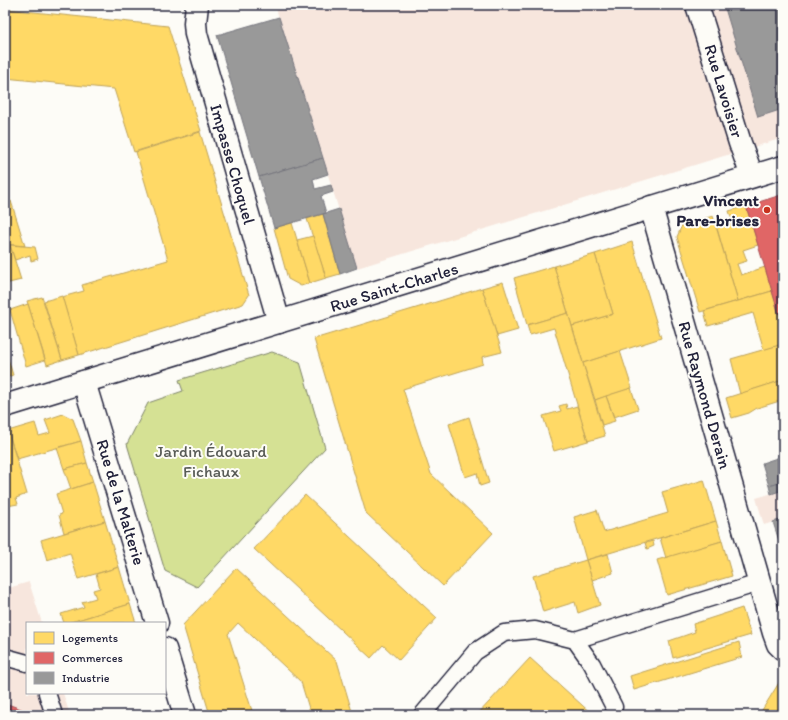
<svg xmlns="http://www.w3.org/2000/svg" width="788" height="720" viewBox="0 0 788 720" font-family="Itim,sans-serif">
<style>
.built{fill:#f7e6dd}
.green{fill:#d5e194;stroke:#7c8268}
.homes{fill:#ffd966;stroke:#bda259}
.shops{fill:#e06666;stroke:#a75259}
.industry{fill:#999;stroke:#75757d}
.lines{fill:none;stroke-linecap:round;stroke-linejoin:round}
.service-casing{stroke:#22223b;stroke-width:19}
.minor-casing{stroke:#22223b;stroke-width:25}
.service{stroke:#fdfcf7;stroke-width:16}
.minor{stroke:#fdfcf7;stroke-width:22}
.poi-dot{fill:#c8321e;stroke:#fdfcf7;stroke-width:1.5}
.labels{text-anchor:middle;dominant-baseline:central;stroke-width:4;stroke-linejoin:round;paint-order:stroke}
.street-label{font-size:17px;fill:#22223b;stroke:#fdfcf7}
.poi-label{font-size:17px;font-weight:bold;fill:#22223b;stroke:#fdfcf7;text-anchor:end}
.park-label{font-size:17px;fill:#585b56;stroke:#fdfcf7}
</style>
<rect width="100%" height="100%" fill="#fdfcf7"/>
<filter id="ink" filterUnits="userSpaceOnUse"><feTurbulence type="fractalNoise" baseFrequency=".025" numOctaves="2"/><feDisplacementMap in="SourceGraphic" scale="8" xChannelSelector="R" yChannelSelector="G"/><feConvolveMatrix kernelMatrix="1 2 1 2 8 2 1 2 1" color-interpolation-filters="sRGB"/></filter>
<g filter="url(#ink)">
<g class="built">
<path d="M275,5H783V138L357,268Z"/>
<path d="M783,490V519L764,525L756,498Z"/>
<path d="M29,582L42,623H27V693H63L70,715H5V589Z"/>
</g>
<path class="green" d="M272,352L300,362L325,448L197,587L165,571L127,444L148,403L183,391L179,380Z"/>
<g class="homes">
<path d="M5,9L168,26L201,131L134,152L114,89L5,78Z"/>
<path d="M200,132L249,295L243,304L79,355L62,297L84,291L82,285L168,260L136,152Z"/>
<path d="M11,201L25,246L5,244V203Z"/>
<path d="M746,206L758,245L743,250L747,261L737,264L741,275L765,267L772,291L738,301L716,225L732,220L729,211Z"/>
<path d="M323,214L340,274L326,278L307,219Z"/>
<path d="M713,216L738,301L700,312L677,237L682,225Z"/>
<path d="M292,223L310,283L301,286L288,279L274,228Z"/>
<path d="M313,236L326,278L310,283L297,240Z"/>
<path d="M632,242L661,338L583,363L572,326L613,314L595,254Z"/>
<path d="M5,244L10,245L21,280L5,284Z"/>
<path d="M10,245L35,247L38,259L31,261L30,255L15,260Z"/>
<path d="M595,254L613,314L572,326L554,266Z"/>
<path d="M554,266L568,313L527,325L514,278Z"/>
<path d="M503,282L518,330L497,336L482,288Z"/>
<path d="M482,288L502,352L482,357L483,364L403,389L431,474L493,533L443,586L366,513L314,339Z"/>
<path d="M772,291L783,329V344L764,350L753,313L708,326L704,311Z"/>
<path d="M62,296L79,355L62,360L44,301Z"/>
<path d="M42,297L62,360L47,365L27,301Z"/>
<path d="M28,304L45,360L26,366L10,310Z"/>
<path d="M568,313L605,436L588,441L554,328L530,335L527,325Z"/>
<path d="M783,344V380L740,394L731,359Z"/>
<path d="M5,349L13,375L5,378Z"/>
<path d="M620,351L632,388L595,400L583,363Z"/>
<path d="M783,380V400L757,408L749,413L732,418L726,398Z"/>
<path d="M631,388L638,409L614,417L606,396Z"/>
<path d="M606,396L615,421L602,425L595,400Z"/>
<path d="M783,400V408L782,409L780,401Z"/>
<path d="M566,404L567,409L577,406L588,441L554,451L543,416L561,411L559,406Z"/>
<path d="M63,414L73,419L81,441L17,459L8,431L35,423L39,436L50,433L45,420Z"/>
<path d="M469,417L489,483L480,486L477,473L465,477L449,424Z"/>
<path d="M8,431L27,494L16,498L18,504L7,506L5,499V432Z"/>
<path d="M81,441L87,463L64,469L57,448Z"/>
<path d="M87,463L93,482L71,489L64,469Z"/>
<path d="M704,480L716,521L586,560L574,517L597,510L604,532L668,513L662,492Z"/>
<path d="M93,482L105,521L64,533L59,515L62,514L56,494Z"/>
<path d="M305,495L437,618L399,660L383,645L371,658L254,549Z"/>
<path d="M5,499L10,514L5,516Z"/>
<path d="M105,521L119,567L78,579L70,553L47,560L41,540Z"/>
<path d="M716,521L722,541L666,558L660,538Z"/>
<path d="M653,541L654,546L647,549L645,543Z"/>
<path d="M722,541L732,576L667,595L657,560Z"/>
<path d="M781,547H783V566L782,561L783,555Z"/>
<path d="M608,554L613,573L592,580L586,560Z"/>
<path d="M586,560L600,605L578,613L575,602L543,612L533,576Z"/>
<path d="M119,567L130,604L68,623H64L61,614L84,607L82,602L96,598L93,590L100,588L96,574Z"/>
<path d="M236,568L337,661L353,715H311L301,682L238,623L228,634L253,714L210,715L183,625Z"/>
<path d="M130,604L136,623H103L102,622L99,623H68Z"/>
<path d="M742,608L751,635L673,658L669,641L695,632L693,624Z"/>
<path d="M739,642L742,657L634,690L630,676Z"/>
<path d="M530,658L593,715H477Z"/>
<path d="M783,676V715H759L777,686Z"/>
<path d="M163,712L164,715H153Z"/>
</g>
<g class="shops">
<path d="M781,195L783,203V312L779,314L746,206Z"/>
<path d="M5,703L37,715H5Z"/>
</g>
<g class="industry">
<path d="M724,5H783V109L758,117Z"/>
<path d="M279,17L323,158L259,177L217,35Z"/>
<path d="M323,158L328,174L313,179L315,189L331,185L333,192L321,196L326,213L274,228L259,177Z"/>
<path d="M339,209L357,268L340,274L323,214Z"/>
<path d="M783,456V482L769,486L762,463Z"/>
<path d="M783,482V490L771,494L769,486Z"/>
<path d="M783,519V547H781L773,522Z"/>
</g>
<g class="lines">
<g class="service-casing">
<g id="service">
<path d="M575,640L759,583"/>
<path d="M5,657L27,663"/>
<path d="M47,693L54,715"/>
<path d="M422,715L475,652L504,633L535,630L575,640L592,664L614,707"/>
</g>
</g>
<g class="minor-casing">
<g id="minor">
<path d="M197,5L195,23L196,34L279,322"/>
<path d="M697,5L740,143L752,176"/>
<path d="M651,207L774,633L778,644L783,649"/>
<path d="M84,382L157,623"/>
<path d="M5,406L783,167"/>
<path d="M165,649L185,715"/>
</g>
</g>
<use href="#service" class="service"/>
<use href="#minor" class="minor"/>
</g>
</g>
<circle class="poi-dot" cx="767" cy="210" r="4"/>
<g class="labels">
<g class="street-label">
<text transform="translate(724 91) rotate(73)">Rue Lavoisier</text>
<text transform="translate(233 164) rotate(74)">Impasse Choquel</text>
<text transform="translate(394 287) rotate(-17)">Rue Saint-Charles</text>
<text transform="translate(705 395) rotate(74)">Rue Raymond Derain</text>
<text transform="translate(121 502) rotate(73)">Rue de la Malterie</text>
</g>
<g class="poi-label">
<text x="759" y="200">Vincent<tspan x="759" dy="20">Pare-brises</tspan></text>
</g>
<g class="park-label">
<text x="211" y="451">Jardin Édouard<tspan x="211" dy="20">Fichaux</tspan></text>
</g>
</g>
<rect width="788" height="720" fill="none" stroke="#fdfcf7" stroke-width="20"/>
<rect x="10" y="10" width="768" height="700" fill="none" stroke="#22223b" stroke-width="1.5" filter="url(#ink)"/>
<rect x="26" y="622" width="140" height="72" fill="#fdfcf7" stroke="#a5a5ac"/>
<rect x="34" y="632" width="20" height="12" fill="#ffd966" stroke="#a5a5ac"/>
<text x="62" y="642" font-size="12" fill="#22223b">Logements</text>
<rect x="34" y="652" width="20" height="12" fill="#e06666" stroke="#a5a5ac"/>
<text x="62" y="662" font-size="12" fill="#22223b">Commerces</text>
<rect x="34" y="672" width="20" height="12" fill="#999999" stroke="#a5a5ac"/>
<text x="62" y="682" font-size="12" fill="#22223b">Industrie</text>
</svg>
